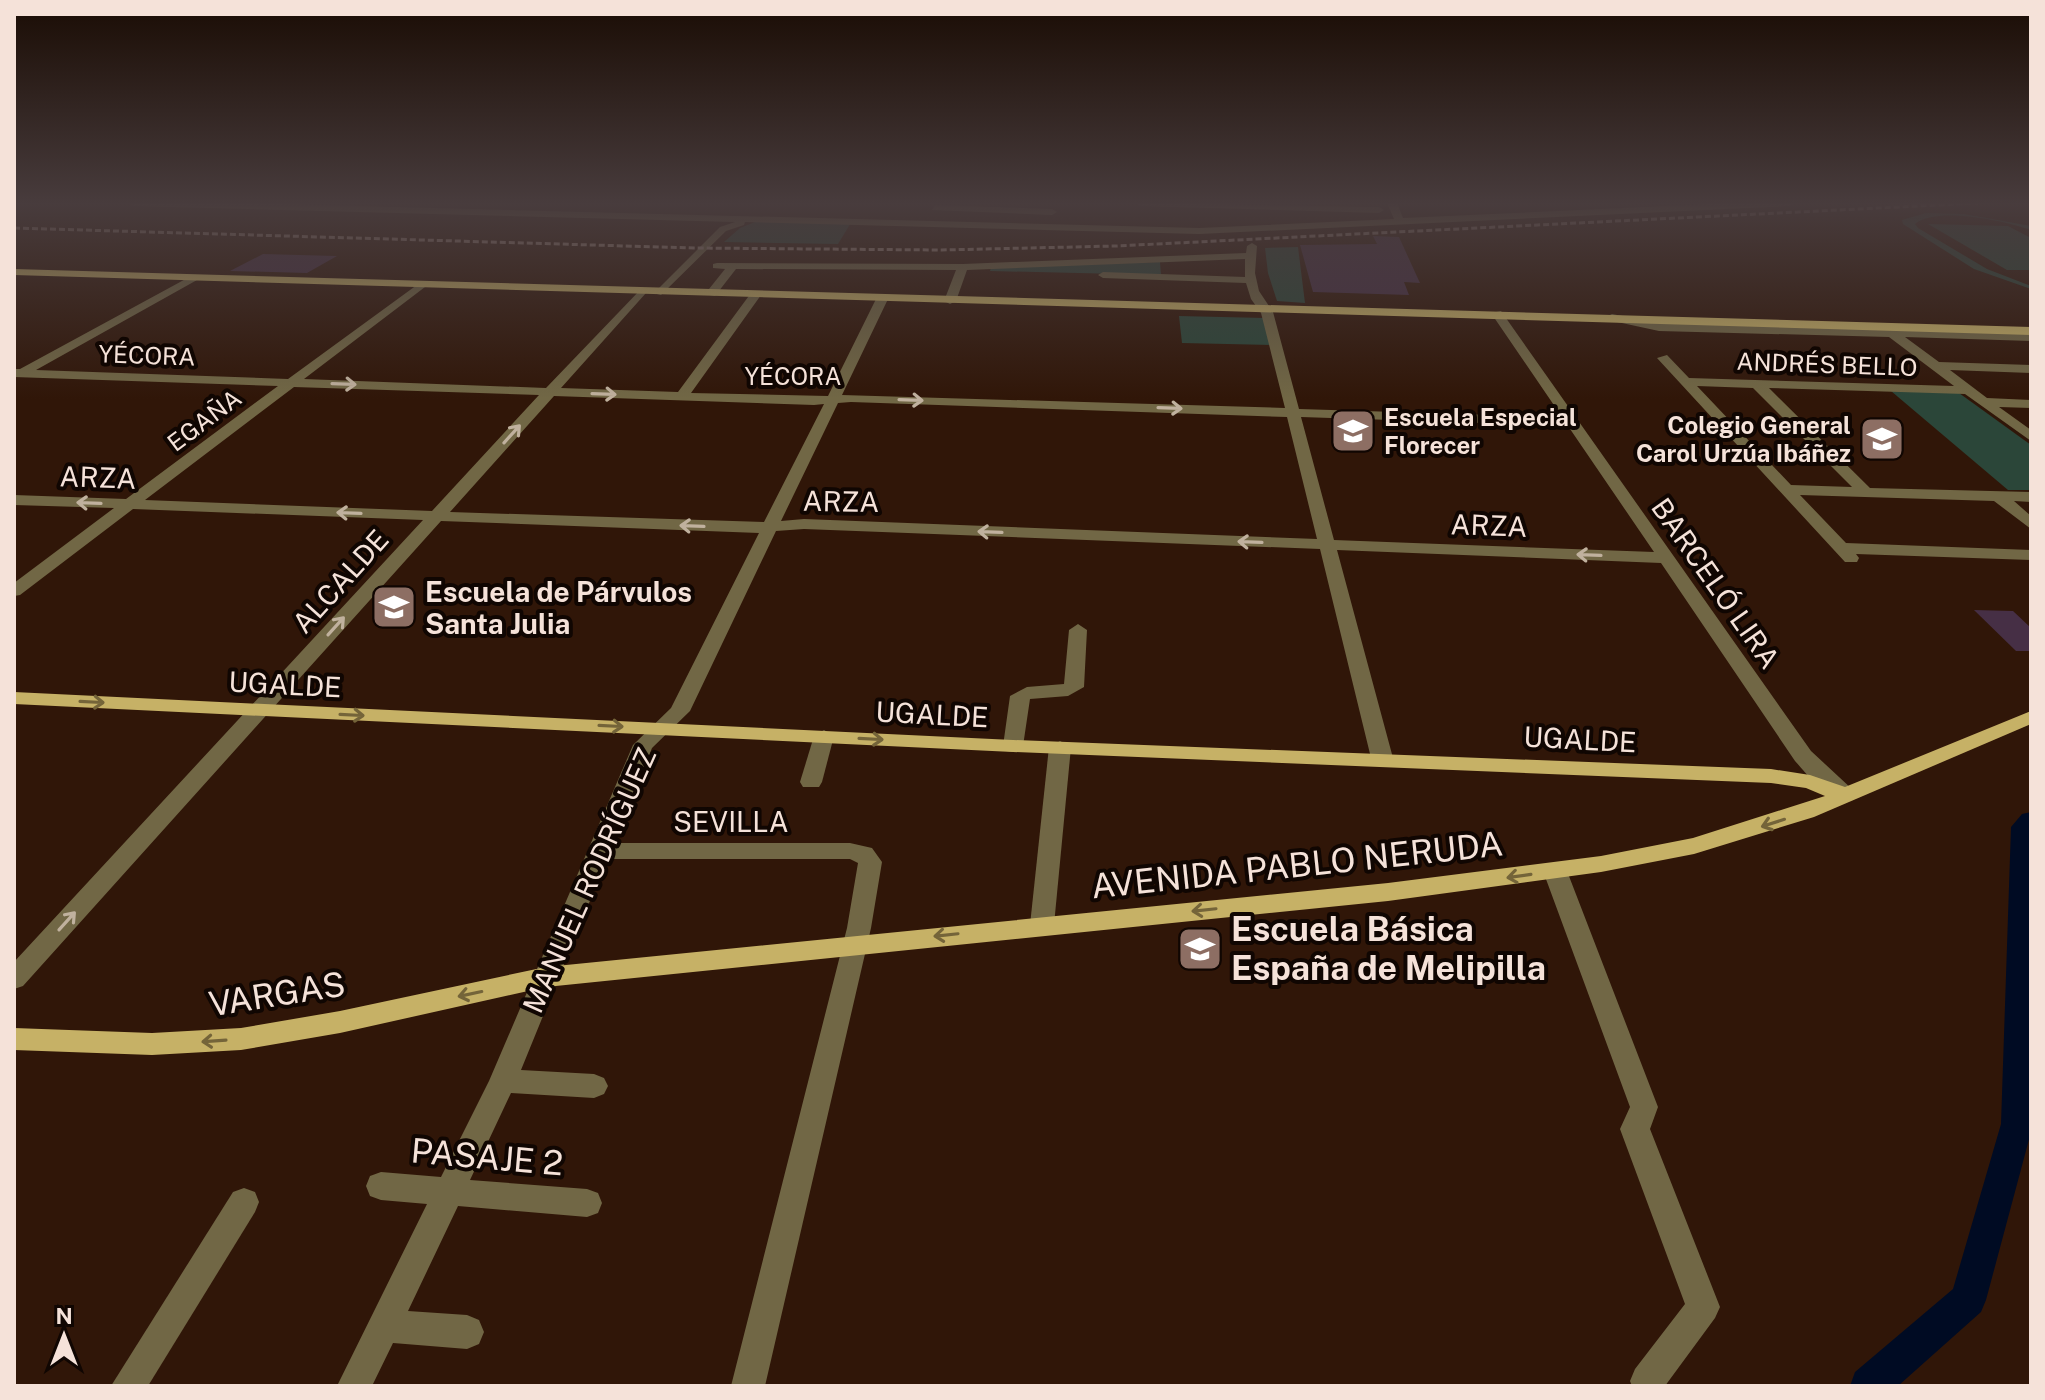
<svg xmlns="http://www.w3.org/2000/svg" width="2045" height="1400" viewBox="0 0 2045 1400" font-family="'Public Sans',sans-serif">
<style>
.green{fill:#2b4639}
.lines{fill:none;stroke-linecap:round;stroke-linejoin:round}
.canal{fill:#000b23;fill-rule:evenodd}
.building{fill:#462f45}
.minor{fill:#716745;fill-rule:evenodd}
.major{fill:#c6b166;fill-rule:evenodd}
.rail{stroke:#a58f84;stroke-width:3;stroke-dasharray:6 3;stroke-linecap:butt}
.oneway{stroke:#c0b19e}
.oneway2{stroke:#746439}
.labels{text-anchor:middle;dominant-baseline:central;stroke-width:8;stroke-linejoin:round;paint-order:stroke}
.far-street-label{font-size:24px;fill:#f5e2d9;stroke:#100602}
.far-poi-label{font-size:24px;font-weight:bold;fill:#f5e2d9;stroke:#100602;text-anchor:start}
.street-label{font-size:28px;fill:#f5e2d9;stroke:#100602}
.poi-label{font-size:28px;font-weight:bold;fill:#f5e2d9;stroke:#100602;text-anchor:start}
.near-street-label{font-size:34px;fill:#f5e2d9;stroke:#100602}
.near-poi-label{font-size:34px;font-weight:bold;fill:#f5e2d9;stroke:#100602;text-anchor:start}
</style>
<rect width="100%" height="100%" fill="#301608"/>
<g class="green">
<path d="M1926,213L1964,214L2031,226V230C2005,221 1937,206 1915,224L1918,228L1987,269L2031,286V289L1974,269L1903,224L1902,220Z"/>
<path d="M852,221L838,244L724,242L740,228L755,222Z"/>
<path d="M1928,224L2008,226L2031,238V270H2007Z"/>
<path d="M1298,247L1305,303L1277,301L1268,273L1265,248Z"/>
<path d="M1160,262L1161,275L990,271L991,268Z"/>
<path d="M1179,316L1265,318L1274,345L1182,343Z"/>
<path d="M1891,391L1959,393L2031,445V490H2008Z"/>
</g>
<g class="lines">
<path class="canal" d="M2031,812V1132L1986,1300L1981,1312L1898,1386H1850L1855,1372L1953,1289L2001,1124L2011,827L2022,814Z"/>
</g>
<g class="building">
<path d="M1373,236L1399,237L1420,283L1404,282L1409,295L1313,292L1300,245L1377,244Z"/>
<path d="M263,254L337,256L307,273L230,271Z"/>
<path d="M1974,610L2013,611L2031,628V651H2016Z"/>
</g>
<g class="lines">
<g class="minor">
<path d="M129,203H240L1199,228L1394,219L1387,203H1397L1403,218L1731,203H1795L1790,206L1199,234L745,222L744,225L726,231L661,295L657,294V290L720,227L735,222L134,206Z"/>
<path d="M1135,203L1379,207L1384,210L1379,213L1140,206Z"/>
<path d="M935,205L1052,209L1057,212L1052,215L932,210Z"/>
<path d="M1252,243L1257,246L1255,273L1259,291L1273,312L1299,409L1562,417L1491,313L1501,311L1811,751L1853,790L1856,795L1853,800C1830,806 1809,776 1795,761L1661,563L1337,550L1393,758L1382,765L1371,758L1320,549L804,529L776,531L690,711L652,748L614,843H850L872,848L882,862L871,928L765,1386H731L847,928L858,863L850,859H607L521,1070L594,1074L604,1078L608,1086L604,1094L594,1098L511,1093L470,1180L587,1189L598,1193L602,1203L598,1213L587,1217L458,1206L408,1311L467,1315L479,1320L484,1332L479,1344L467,1349L393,1343L372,1386H337L427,1204L381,1200L370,1196L366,1186L370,1176L381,1172L441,1177L489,1081L633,745L671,708L759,533L441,521L23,986L14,989V962L423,520L133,509L20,595L14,596V583L114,508L14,505V495L126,499L278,386L14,377V369H20L193,275L197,276V280L36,370L288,379L421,282L425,283V287L304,379L546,388L642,288L646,289V293L561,388L678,392L751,293L755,292L761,295L691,393L828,396L876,299L882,296L888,299L842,395L1285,408L1261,313L1251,299L1246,283L1103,278L1098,275L1103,272L1245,277V259L967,270L956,301L950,304L944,301L956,270L736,269L715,296L705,294L725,269L713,268V264L717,263L963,264L1246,253L1247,246ZM294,387L539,395L432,511L145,500ZM554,396L814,405L824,404L764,522L450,512ZM851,402L1287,417L1317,539L804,519L781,521L838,403ZM1301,417L1568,426L1654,552L1334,540Z"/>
<path d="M1612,314L1659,323L2031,333V341L1905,337L1939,362L2031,365V373L1950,370L1987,398L2031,400V408L1999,407L2031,430V441L1965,394L1769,388L1870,488L2031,492V502L2014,501L2031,516V529L1994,501L1800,495L1846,543L2031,550V560L1856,554L1859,558L1857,562H1845L1657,358L1667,355L1689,378L1954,386L1889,337L1659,331L1608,320V316ZM1697,386L1753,388L1852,487L1791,485Z"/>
<path d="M1078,624L1087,630L1084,687L1068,696L1030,699L1023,746L1013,752L1006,751L1003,746L1010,696L1027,687L1064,684L1069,630Z"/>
<path d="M824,730L834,736L822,782L819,787H803L800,782L814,736Z"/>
<path d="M1060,741L1071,747L1054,925L1051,931L1042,934L1033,931L1030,925L1049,747Z"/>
<path d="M1555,863L1563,865L1567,871L1658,1107L1650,1129L1720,1307L1715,1318L1665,1386H1632L1630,1381L1635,1369L1685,1304L1620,1129L1630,1107L1543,871L1547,865Z"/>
<path d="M244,1188L255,1192L259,1202L255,1212L148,1386H111L233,1192Z"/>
</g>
<g class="major">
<path d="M14,269L2031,327V335L14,275Z"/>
<path d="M14,692L1013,740L1771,769L1810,775L1845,787L2031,711V724L1814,817L1694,854L1601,872L1388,901L546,987L340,1033L241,1050L152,1055L14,1050V1028L152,1033L241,1028L340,1011L546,967L1388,883L1601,856L1693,838L1825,796L1806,788L1771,783L1013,752L14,704Z"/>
</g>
<path class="rail" d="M14,228L695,248L941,250L1116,246L1978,203"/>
</g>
<defs><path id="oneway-shaft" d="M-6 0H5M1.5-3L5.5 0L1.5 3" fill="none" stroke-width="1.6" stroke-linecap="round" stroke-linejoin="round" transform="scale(2)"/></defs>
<g class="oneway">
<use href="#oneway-shaft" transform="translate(344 384) rotate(2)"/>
<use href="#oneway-shaft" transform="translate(604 394) rotate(2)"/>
<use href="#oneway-shaft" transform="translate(911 400) rotate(2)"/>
<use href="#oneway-shaft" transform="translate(1170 408) rotate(2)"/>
<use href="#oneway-shaft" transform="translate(512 434) rotate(-48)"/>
<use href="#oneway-shaft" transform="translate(89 503) rotate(-178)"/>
<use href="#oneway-shaft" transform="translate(349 513) rotate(-178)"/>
<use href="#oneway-shaft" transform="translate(692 526) rotate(-178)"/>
<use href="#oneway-shaft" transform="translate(990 532) rotate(-178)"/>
<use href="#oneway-shaft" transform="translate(1250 542) rotate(-178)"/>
<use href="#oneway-shaft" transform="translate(1589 555) rotate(-178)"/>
<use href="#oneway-shaft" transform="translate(336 626) rotate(-48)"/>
<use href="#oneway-shaft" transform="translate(67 921) rotate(-48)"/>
</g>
<g class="oneway2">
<use href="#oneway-shaft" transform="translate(92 702) rotate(3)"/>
<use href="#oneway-shaft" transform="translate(352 715) rotate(3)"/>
<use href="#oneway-shaft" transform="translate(611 726) rotate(3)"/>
<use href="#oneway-shaft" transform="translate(871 739) rotate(3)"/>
<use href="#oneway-shaft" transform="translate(1773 823) rotate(162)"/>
<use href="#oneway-shaft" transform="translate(1519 876) rotate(172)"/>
<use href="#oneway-shaft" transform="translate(1204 910) rotate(174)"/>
<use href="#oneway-shaft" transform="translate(946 935) rotate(174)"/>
<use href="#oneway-shaft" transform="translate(470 994) rotate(168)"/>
<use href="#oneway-shaft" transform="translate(214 1041) rotate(176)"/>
</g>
<linearGradient id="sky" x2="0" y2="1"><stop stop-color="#1a0c04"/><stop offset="0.51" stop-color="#483c3d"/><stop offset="1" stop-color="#483c3d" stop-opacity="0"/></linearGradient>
<rect width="2045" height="399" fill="url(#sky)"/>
<defs>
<g id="school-square" transform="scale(2.3)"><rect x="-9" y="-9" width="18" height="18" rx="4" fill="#8d6e63" stroke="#100602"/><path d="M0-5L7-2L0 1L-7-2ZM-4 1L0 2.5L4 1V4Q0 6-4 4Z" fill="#fff"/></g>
</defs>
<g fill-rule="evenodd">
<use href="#school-square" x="1353" y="431"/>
<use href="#school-square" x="1882" y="439"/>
<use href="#school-square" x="394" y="607"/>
<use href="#school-square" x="1200" y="949"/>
</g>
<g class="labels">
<g class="far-street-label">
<text transform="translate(147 355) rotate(2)">YÉCORA</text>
<text transform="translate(1827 364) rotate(2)">ANDRÉS BELLO</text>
<text x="793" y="376">YÉCORA</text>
<text transform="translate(204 420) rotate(-37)">EGAÑA</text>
</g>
<g class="far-poi-label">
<text x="1384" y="417">Escuela Especial<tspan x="1384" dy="28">Florecer</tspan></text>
<text x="1851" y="425" text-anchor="end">Colegio General<tspan x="1851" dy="28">Carol Urzúa Ibáñez</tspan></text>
</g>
<g class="street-label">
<text transform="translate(98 477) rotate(2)">ARZA</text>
<text transform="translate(841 501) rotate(1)">ARZA</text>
<text transform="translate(1489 525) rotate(2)">ARZA</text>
<text transform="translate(340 581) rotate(-48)">ALCALDE</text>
<text transform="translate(1716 583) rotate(55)">BARCELÓ LIRA</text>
<text transform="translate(285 684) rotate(3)">UGALDE</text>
<text transform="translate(932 714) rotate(3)">UGALDE</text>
<text transform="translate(1580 739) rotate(3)">UGALDE</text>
<text x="731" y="821">SEVILLA</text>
<text transform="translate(589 880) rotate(-66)">MANUEL RODRÍGUEZ</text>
</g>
<g class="poi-label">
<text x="425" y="591">Escuela de Párvulos<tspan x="425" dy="32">Santa Julia</tspan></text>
</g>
<g class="near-street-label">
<text transform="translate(1297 865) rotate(-6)">AVENIDA PABLO NERUDA</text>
<text transform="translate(277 994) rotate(-9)">VARGAS</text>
<text transform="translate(487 1157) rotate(5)">PASAJE 2</text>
</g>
<g class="near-poi-label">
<text x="1231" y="929">Escuela Básica<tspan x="1231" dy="39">España de Melipilla</tspan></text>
</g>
</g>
<rect width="2045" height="1400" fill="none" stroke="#f5e2d9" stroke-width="32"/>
<g transform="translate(64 1336)" stroke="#100602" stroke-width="6" paint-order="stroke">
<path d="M0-6L14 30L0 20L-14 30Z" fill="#f5e2d9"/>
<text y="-12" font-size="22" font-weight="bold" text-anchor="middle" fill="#f5e2d9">N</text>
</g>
</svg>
